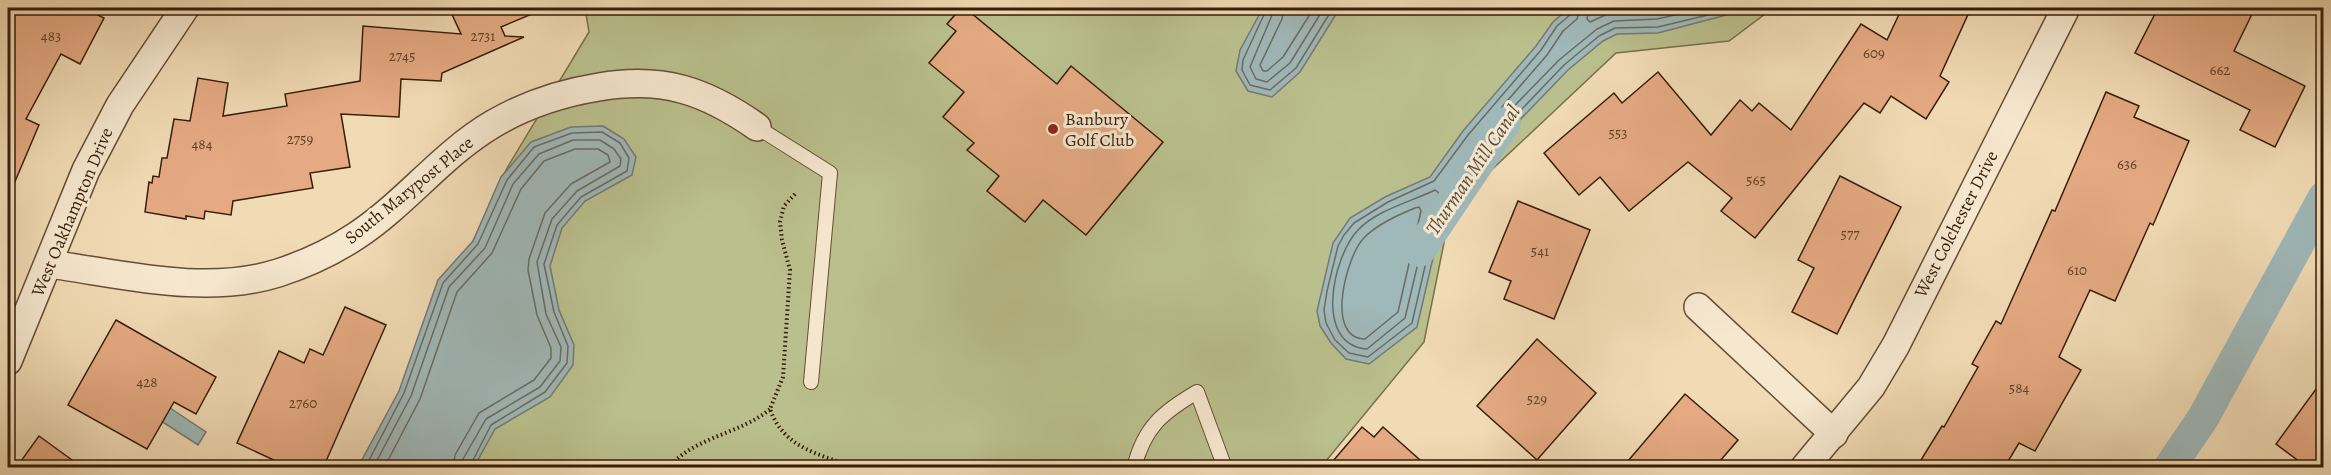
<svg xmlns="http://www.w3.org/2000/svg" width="2331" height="475" viewBox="0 0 2331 475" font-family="Alegreya,serif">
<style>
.green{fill:#bac08d;stroke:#786f4c;stroke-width:1.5}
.water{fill:#9fb8b9;stroke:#757a73;stroke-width:1.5}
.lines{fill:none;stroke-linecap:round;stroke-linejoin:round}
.shore{stroke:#6b6b62;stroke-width:1.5}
.canal{stroke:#9fb8b9;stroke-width:32}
.building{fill:#e5aa83;stroke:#371e0a;stroke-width:1.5}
.lane-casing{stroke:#664d35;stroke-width:16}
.street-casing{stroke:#664d35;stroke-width:30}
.path{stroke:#371e0a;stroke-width:4;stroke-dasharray:1.5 3;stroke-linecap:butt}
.lane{stroke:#f6e8cf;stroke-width:14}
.street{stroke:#f6e8cf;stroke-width:27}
.poi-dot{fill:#8f2418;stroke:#f6e8cf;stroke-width:2}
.labels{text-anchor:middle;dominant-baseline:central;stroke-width:6;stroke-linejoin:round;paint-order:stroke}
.number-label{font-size:15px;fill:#624128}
.poi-label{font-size:18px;fill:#371e0a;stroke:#f6e8cf;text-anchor:start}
.street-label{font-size:18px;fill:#371e0a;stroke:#f6e8cf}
.water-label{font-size:20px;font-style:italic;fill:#564c3f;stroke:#f6e8cf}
</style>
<rect width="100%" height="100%" fill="#f1dbb5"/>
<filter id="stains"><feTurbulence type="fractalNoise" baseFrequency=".00333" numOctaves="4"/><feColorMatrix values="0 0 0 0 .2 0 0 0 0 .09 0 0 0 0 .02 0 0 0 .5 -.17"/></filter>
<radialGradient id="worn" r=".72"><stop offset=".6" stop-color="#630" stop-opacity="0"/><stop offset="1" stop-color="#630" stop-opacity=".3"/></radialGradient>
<path class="green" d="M585,8H1773L1729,41L1616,53L1451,208L1424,342L1321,467L368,468L507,168L589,32Z"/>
<g class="water">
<path d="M1263,8H1340L1300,72L1272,97L1248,91L1236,71L1240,50Z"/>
<path d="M1569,8H1753L1658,33L1617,34L1603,41L1568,70L1461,181L1443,215L1417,327L1369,364L1346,359L1331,343L1320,326L1317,311L1333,243L1350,218L1385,197L1430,177L1463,131L1536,46L1553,22Z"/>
<path d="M603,126L624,139L636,157L632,175L585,201L562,228L550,266L559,310L574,345L573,365L550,397L495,429L474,467H358L399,391L438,280L473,241L501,177L531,142L571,127Z"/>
<path d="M167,406L206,432L198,445L158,419Z"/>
</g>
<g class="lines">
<g class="shore">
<path d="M1267,8L1243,60L1242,70L1250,85L1270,90L1296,68L1333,8"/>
<path d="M1275,8L1250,67L1256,79L1267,82L1290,63L1324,8"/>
<path d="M1284,8L1282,19L1260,65L1263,71H1267L1283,57L1314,8"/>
<path d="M1573,8L1571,14L1557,26L1541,50L1468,135L1434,181L1388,202L1354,223L1344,235L1338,246L1327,291L1324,310L1326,323L1335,340L1349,353L1368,357L1412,323L1437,214L1456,178L1564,65L1599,36L1615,28L1658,27L1737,8"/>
<path d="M1580,8L1577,19L1563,31L1547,55L1482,130L1483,134H1487L1559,60L1597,29L1614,21L1657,19L1706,8"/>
<path d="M1589,8L1587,19L1590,22L1612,12L1668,8"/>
<path d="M1435,190L1439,193L1430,212L1405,318L1367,349C1313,345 1333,256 1358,230C1377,210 1410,202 1435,190Z"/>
<path d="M1415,208L1419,207L1421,211L1398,312L1365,339C1324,338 1347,256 1363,239C1375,225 1398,215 1415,208Z"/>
<path d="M365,468L404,393L443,283L478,244L507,180L534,147L572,133L602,132L620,143L629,158L627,171L581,197L557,225L544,264L554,312L568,346L567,363L545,392L491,425L469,468"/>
<path d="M373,468L411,396L449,287L485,248L513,184L539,154L573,140H600L614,149L621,159L620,166L577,191L552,219L537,262L546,314L561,347L560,361L540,387L486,419L463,459L462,468"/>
<path d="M384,468L420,399L457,292L492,253L521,189L544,161L575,149H598L608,155L610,162L571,184L545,213L529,259L528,270L537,315L551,348V358L534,380L479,413L455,455L453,468"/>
</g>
<g class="canal">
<path d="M1419,251L1505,123"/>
<path d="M2169,468L2203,418L2324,197"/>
</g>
</g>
<g class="building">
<path d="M8,8H84L104,18L80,64L61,54L26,119L39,125L8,198Z"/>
<path d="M449,8H546L501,27L505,36L524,37L442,73L441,81L401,79L399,117L341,114L350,167L310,173L313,188L233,201L231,215L205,211L204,219L186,216V219L145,212L149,182L152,183L153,176L159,177L162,158H167L174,119L190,121L198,78L228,83L223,116L287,106L285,94L360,81L363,26L461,34Z"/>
<path d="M961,8H965L1057,84L1071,66L1163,142L1086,235L1043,200L1025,222L987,191L999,176L967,150L974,143L943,117L964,92L929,63L956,31L947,24Z"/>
<path d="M1902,8H1971L1940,76L1949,82L1926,119L1891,96L1880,113L1864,103L1755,238L1721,211L1732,198L1688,162L1629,211L1600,177L1579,195L1544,153L1614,93L1622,103L1658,72L1711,135L1740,100L1752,111L1759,103L1791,130L1861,24L1887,40Z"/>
<path d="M2158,8H2255L2234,51L2305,86L2275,147L2240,130L2250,110L2135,53Z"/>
<path d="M2106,92L2139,106L2134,117L2189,141L2153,225L2150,223L2115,301L2090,290L2059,357L2081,370L2035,451L2019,443L2004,468H1916L1942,426L1944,427L1978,367L1972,364L1996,321L2001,324L2052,210L2055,211Z"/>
<path d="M1840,176L1901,207L1837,334L1792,312L1814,268L1798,260Z"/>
<path d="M1518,201L1590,230L1554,319L1504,299L1511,281L1489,272Z"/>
<path d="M345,307L386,325L323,468H291L237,443L279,351L304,363L310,349L323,355Z"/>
<path d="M116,320L216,377L196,414L174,402L147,449L68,405Z"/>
<path d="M1537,339L1596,393L1537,460L1477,406Z"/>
<path d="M2324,378V468H2308L2276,444Z"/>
<path d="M1685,394L1738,440L1714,468H1622Z"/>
<path d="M1362,427L1374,437L1383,427L1429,468H1327Z"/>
<path d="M39,436L83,468H16Z"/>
</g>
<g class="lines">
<g class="lane-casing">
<g id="lane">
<path d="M757,127L830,173L811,382"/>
<path d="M1134,468C1144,427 1163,412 1197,392L1225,468"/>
</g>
</g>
<g class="street-casing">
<g id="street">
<path d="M49,264C123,274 205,296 278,273C306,264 332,252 356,236C405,204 442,154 493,124C527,104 561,93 599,87C663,76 706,91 757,127"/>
<path d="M1698,307L1834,434"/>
<path d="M8,361L86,170L120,105L185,8"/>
<path d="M1804,468L1871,387L1896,345L2066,8"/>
</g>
</g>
<g class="path">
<path d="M795,194L784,206L780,222L782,240L790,270L783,377L770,409C784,449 820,454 856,468"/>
<path d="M668,468C695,436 741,434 770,409"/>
</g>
<use href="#lane" class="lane"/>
<use href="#street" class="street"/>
</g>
<circle class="poi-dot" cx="1053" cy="129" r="6"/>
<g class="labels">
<g class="number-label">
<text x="51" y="36">483</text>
<text x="483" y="36">2731</text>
<text x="1874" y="53">609</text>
<text x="402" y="56">2745</text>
<text x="2220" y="70">662</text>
<text x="1618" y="133">553</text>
<text x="300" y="139">2759</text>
<text x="202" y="144">484</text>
<text x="2127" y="164">636</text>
<text x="1756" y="180">565</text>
<text x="1850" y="234">577</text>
<text x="1540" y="251">541</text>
<text x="2077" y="270">610</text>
<text x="147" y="382">428</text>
<text x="2019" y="388">584</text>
<text x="1537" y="399">529</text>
<text x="303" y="403">2760</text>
</g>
<g class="poi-label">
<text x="1065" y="119">Banbury<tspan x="1065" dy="21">Golf Club</tspan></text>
</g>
<g class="street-label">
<text transform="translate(409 190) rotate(-39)">South Marypost Place</text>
<text transform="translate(72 212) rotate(-67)">West Oakhampton Drive</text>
<text transform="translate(1956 224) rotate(-63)">West Colchester Drive</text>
</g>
<g class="water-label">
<text transform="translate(1473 170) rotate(-56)">Thurman Mill Canal</text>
</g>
</g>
<rect width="2331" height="475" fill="none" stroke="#f1dbb5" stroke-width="30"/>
<rect x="9" y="9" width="2313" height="457" fill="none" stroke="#371e0a" stroke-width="3"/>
<rect x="15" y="15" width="2301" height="445" fill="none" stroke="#371e0a" stroke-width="1.5"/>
<rect width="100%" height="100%" filter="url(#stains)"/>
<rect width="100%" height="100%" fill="url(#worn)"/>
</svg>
